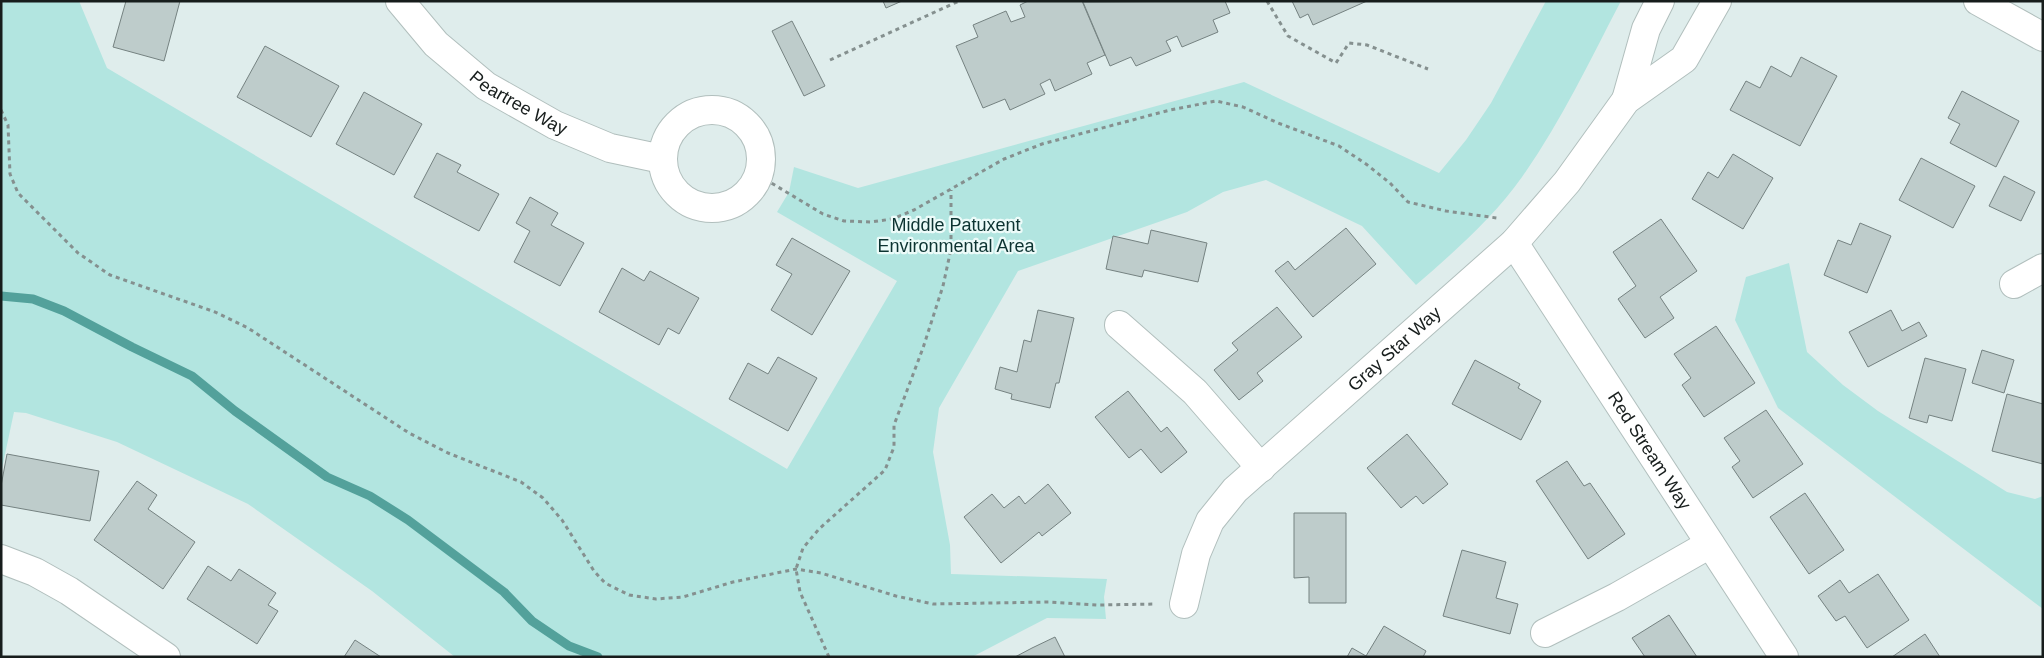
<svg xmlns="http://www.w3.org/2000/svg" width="2044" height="658" viewBox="0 0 2044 658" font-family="Helvetica,sans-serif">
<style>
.green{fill:#b2e5e0}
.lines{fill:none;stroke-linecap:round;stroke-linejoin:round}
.stream{stroke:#53a19b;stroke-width:9}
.building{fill:#becccb;stroke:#758281}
.minor-casing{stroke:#b1bfbd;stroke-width:30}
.path{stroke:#85908f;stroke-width:3;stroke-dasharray:4 4;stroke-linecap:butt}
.minor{stroke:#fff;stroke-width:28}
.labels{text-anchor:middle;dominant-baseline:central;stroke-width:4.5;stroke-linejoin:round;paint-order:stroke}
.street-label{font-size:18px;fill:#171d1c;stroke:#ecfbf9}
.park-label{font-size:18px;fill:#0c3331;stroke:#ecfbf9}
</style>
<rect width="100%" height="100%" fill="#dfedec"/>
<g class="green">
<path d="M1,1H79L107,68L787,469L897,281L777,212L789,192L794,167L858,188L1244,82L1439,173L1466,140L1491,103L1546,1H1621C1590,60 1561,122 1522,177C1493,218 1454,252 1416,285L1362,226L1266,180L1223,192L1187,212L1018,271L939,408L933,452L950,545L951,574L1107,579L1104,597L1106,619L1047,618L972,657H455L372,591L248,504L117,442L26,413L14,412L1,473Z"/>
<path d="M1789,263L1807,352L1843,385L1878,411L2007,492L2035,499L2043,496V609L1778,408L1735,320L1746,277Z"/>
</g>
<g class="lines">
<path class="stream" d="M1,296L33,299L64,311L132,347L192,376L235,411L327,477L370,496L408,520L504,592L532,621L569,646L598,657"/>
</g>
<g class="building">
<path d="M126,1H180L164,61L113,47Z"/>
<path d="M883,1H902L886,8Z"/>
<path d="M1028,1H1082L1105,55L1087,63L1092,74L1055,91L1050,79L1040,84L1045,94L1010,110L1005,99L983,108L956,46L978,37L973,25L1006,11L1011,22L1025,17L1020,5Z"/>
<path d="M1225,1L1230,13L1213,20L1218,32L1182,47L1177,36L1166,41L1171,51L1136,66L1131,57L1110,66L1083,2Z"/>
<path d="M1292,1H1367L1313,25L1308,14L1300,18Z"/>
<path d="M792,21L825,86L804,96L772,31Z"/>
<path d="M265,46L339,86L311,137L237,97Z"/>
<path d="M1801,57L1837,76L1800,146L1730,110L1746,81L1760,88L1771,66L1791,77Z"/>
<path d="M1962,91L2019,121L1996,167L1950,143L1960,124L1948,118Z"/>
<path d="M364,92L422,124L394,175L336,144Z"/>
<path d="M437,153L461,165L457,172L499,194L479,231L414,197Z"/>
<path d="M1733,154L1773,178L1743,229L1692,199L1708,172L1718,178Z"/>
<path d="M1921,158L1975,186L1953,228L1899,200Z"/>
<path d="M2004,176L2035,192L2021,221L1989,206Z"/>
<path d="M530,197L558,213L551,225L584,243L560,286L514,262L530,231L516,223Z"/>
<path d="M1661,219L1697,271L1660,297L1674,318L1645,338L1618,299L1636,286L1613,252Z"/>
<path d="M1860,223L1891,236L1867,293L1824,275L1838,240L1851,245Z"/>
<path d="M1346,228L1376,264L1313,317L1275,271L1288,261L1295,270Z"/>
<path d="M1151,230L1207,243L1198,282L1144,270L1142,277L1106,269L1113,236L1148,244Z"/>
<path d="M792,238L850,271L812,335L771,310L792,274L776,265Z"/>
<path d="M622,268L644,281L650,271L699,298L679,334L668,328L659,345L599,312Z"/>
<path d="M1277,307L1302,337L1257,373L1263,381L1239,400L1214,370L1238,350L1232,343Z"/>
<path d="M1038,310L1074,318L1059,383H1056L1050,408L1011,399L1012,394L995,389L1000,367L1017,372L1024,340L1031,342Z"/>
<path d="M1891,310L1902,331L1919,322L1927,336L1868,367L1849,332Z"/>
<path d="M1716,326L1755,383L1704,417L1682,385L1691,378L1674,354Z"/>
<path d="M1982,350L2014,360L2004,393L1972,383Z"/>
<path d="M778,357L817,378L788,431L729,399L748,363L768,374Z"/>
<path d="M1925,358L1966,369L1952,421L1929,415L1927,423L1909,418Z"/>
<path d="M1475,360L1520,384L1518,388L1541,401L1521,440L1452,404Z"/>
<path d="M1128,391L1161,432L1167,427L1187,452L1161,473L1141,449L1129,458L1095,417Z"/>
<path d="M2007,394L2043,404V464L1992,451Z"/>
<path d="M1766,410L1803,464L1753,498L1732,467L1740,461L1724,438Z"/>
<path d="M1407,434L1448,484L1423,504L1416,496L1401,508L1367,468Z"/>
<path d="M7,454L99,471L90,521L1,505V486Z"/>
<path d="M1567,461L1584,486L1590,483L1625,534L1588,559L1536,481Z"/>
<path d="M137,481L157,495L148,509L195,542L163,589L94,540Z"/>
<path d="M1048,484L1071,513L1042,536L1039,532L1001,563L964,517L992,494L1004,508L1019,496L1025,504Z"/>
<path d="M1805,493L1844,550L1809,574L1770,517Z"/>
<path d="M1294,513H1346V603H1309V577L1294,578Z"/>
<path d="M1462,550L1506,562L1496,598L1518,604L1510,634L1443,616Z"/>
<path d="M208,566L231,581L239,569L276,593L268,605L278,611L257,644L187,599Z"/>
<path d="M1878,574L1909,620L1867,648L1845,616L1836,621L1818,596L1840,580L1849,593Z"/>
<path d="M1669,615L1697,657H1645L1632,638Z"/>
<path d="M1384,626L1426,651L1423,657H1347L1352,648L1366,656Z"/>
<path d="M1925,634L1940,657H1892Z"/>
<path d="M1055,637L1065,657H1015L1032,648Z"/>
<path d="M355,640L381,657H344Z"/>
</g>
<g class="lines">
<g class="minor-casing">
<g id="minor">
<path id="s1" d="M400,1L436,44L486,86L555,125L610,148L662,159"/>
<path d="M1978,1L2043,37"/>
<path d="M1626,100L1646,29L1660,1"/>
<circle cx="712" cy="159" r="49"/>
<path id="s2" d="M1514,243L1784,657"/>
<path d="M2014,284L2043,268"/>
<path d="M1119,325L1195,392L1261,468"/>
<path d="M1,559L35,572L69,591L166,657"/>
<path id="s3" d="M1184,604L1196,554L1210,521L1235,490L1514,243L1567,182L1626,100L1684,59L1717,1"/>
<path d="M1545,633L1617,597L1710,544"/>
</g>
</g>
<g class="path">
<path d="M1267,1L1288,36L1336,63L1349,43L1367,45L1428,69"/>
<path d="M830,60L959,1"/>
<path d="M1,110L8,125L10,174L18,193L78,253L110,275L215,312L248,328L409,433L448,453L521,482L543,498L562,520L594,571L605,583L629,595L656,599L683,597L733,582L796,569L821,573L896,596L933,604L1049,602L1098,605L1156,604"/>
<path d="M758,175L823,214L844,221L871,222L892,219L914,210L1004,159L1042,144L1170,110L1216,101L1243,107L1278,123L1339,146L1366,164L1390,183L1408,202L1446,211L1497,218"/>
<path d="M829,657L800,592L796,569L803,548L819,529L885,470L894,447V425L923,348L943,286L951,249V190"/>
</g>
<use href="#minor" class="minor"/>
</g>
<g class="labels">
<g class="street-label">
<text stroke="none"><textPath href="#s1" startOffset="158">Peartree Way</textPath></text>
<text stroke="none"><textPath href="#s3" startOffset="340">Gray Star Way</textPath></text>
<text stroke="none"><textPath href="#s2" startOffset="248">Red Stream Way</textPath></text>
</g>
<g class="park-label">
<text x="956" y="225">Middle Patuxent<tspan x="956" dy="21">Environmental Area</tspan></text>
</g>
</g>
<rect width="2044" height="658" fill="none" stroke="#171d1c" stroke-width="5"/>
</svg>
